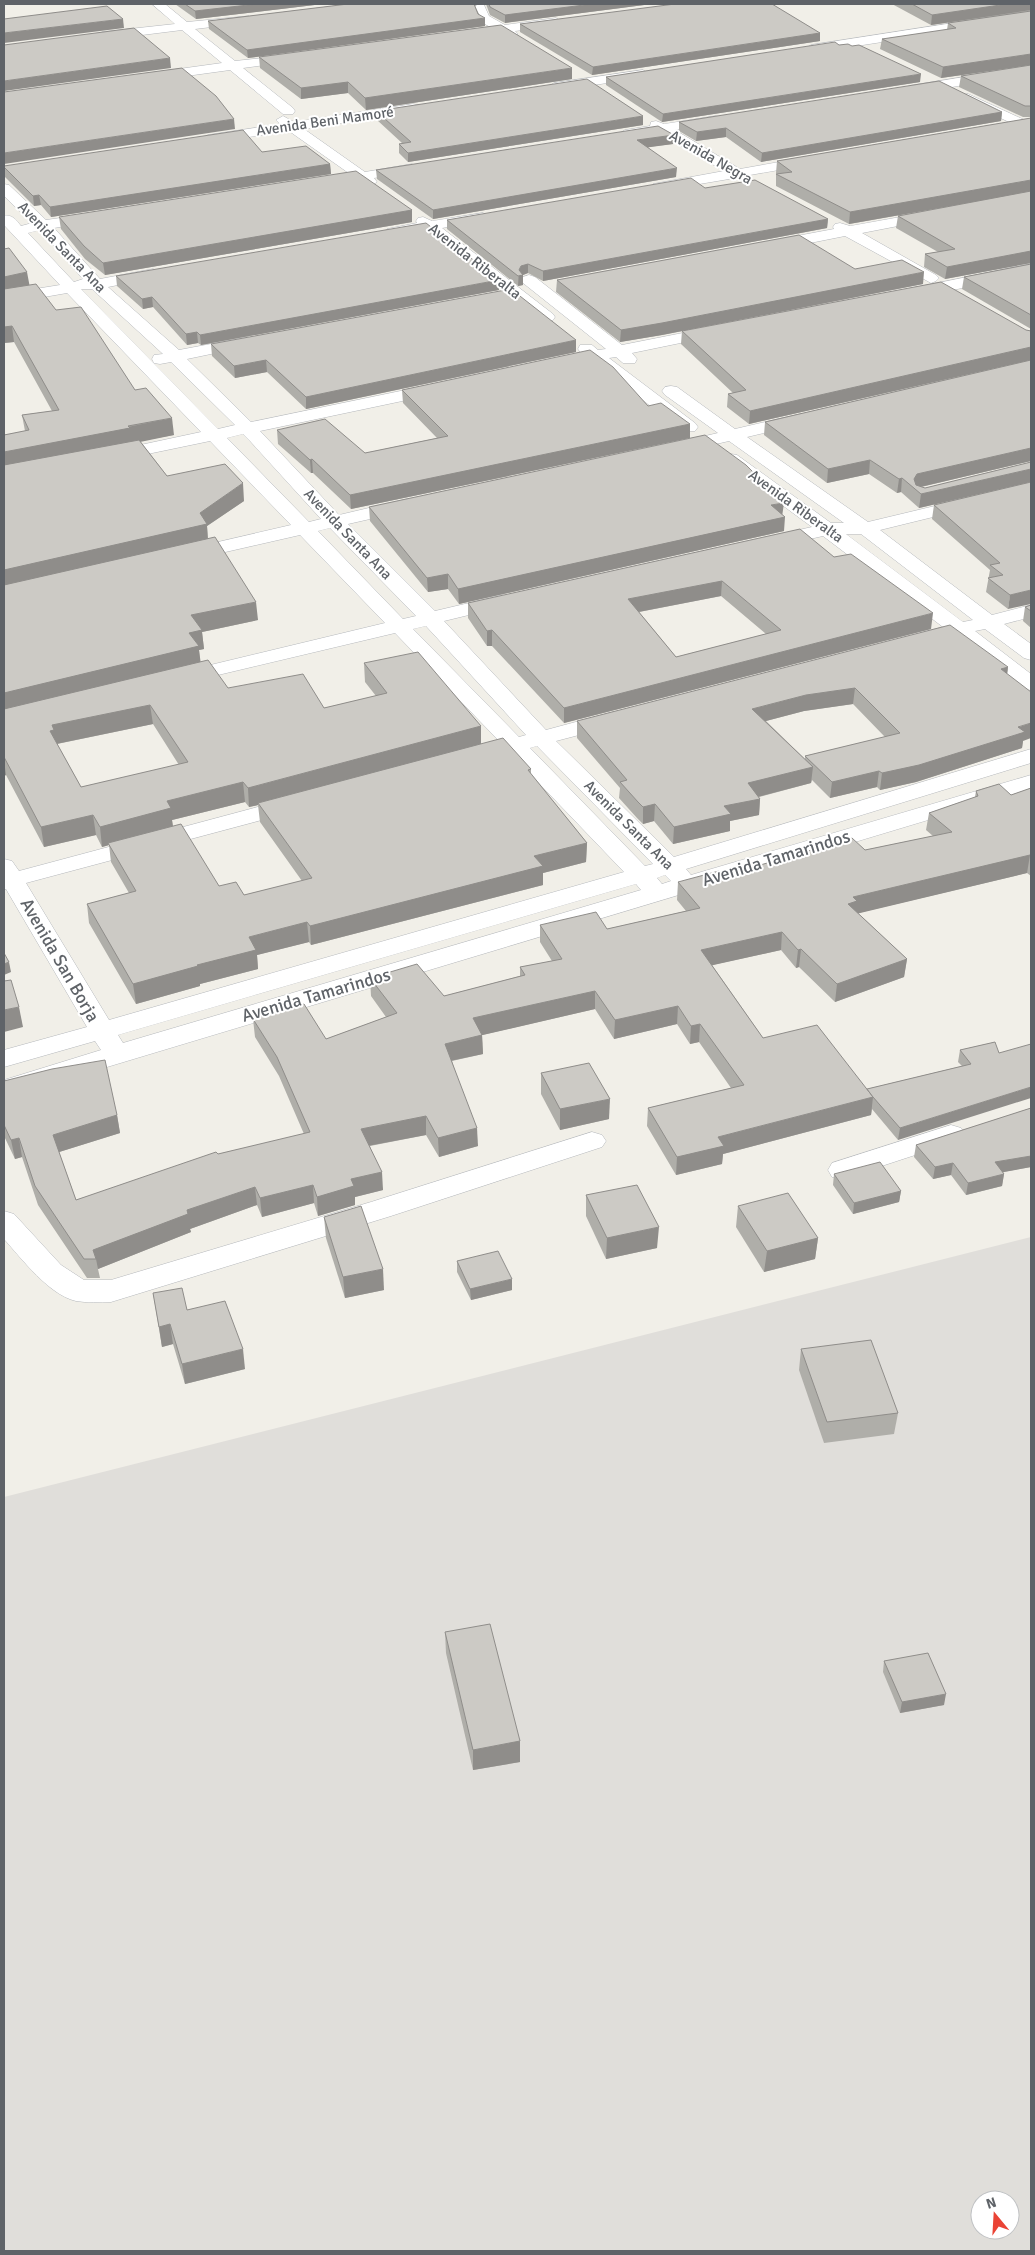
<svg xmlns="http://www.w3.org/2000/svg" width="1035" height="2255" viewBox="0 0 1035 2255" font-family="Signika,sans-serif">
<style>
.industrial{fill:#e0deda;fill-rule:evenodd}
.lines{fill:none;stroke-linecap:round;stroke-linejoin:round}
.minor-casing{stroke:#b5b8bc;stroke-width:1}
.minor{fill:#fff;fill-rule:evenodd}
.wall{fill:#afaea9;fill-rule:evenodd}
.shaded-wall{fill:#8f8d8a}
.building{fill:#cccac5;stroke:#8f8d8a;fill-rule:evenodd}
.labels{text-anchor:middle;dominant-baseline:central;stroke-width:4;stroke-linejoin:round;paint-order:stroke}
.far-street-label{font-size:15px;fill:#5f6368;stroke:#fff}
.street-label{font-size:18px;fill:#5f6368;stroke:#fff}
</style>
<rect width="100%" height="100%" fill="#f1efe8"/>
<path class="industrial" d="M1031,1237V2251H4V1497ZM980,2200H1010V2230H980Z"/>
<g class="lines">
<g class="minor-casing">
<g id="minor">
<path d="M152,4H165L187,22L249,16L251,19L249,22L245,23L195,29L235,61L299,54L301,57L295,61L243,68L293,108L295,111L293,114H283L230,70L150,81L146,80L144,77L150,73L222,63L182,30L102,40L96,36L102,32L175,24Z"/>
<path d="M479,4L484,5L489,16L505,25L556,18L562,22L556,26L515,31L518,34L512,38L501,33L465,36L463,33L465,30L490,27L480,21L474,7Z"/>
<path d="M1031,11V19L811,53L805,49L811,45Z"/>
<path d="M1031,66V74L909,94L903,90L909,86Z"/>
<path d="M643,70L649,74L647,77L554,91L548,87L554,83Z"/>
<path d="M968,94L1031,123V132L963,101L961,98L963,95Z"/>
<path d="M413,104L418,105L420,108L418,111L304,129L365,172L412,164L419,168L412,172L374,178L377,182L370,186L359,181L327,186L322,185L320,182L322,179L350,174L289,131L208,143L201,139L208,135L280,124L276,120L283,116L294,122Z"/>
<path d="M716,116L721,117L723,120L721,123L675,130L740,169L813,156L820,160L813,164L750,175L749,180L744,181L735,178L658,191L653,190L651,187L653,184L724,171L659,133L625,138L618,134L625,130L650,126L651,122L656,121L664,124Z"/>
<path d="M4,184L9,185L46,220L96,213L101,214L103,217L101,220L54,228L100,279L153,269L158,271L161,274L158,277L108,287L179,350L248,337L254,339L256,342L254,345L187,359L251,422L439,383L445,384L448,388L445,392L260,431L339,515L407,499L414,501L416,505L414,509L348,524L435,611L503,595L510,597L513,601L510,605L444,621L546,730L613,712L621,714L624,719L621,724L556,741L674,857L1031,749V763L686,869L691,875L1031,775V789L4,1098V1080L101,1050L95,1041L4,1067V1050L87,1027L6,889H4V859L12,861L19,871L295,797L303,799L306,804L303,809L26,883L109,1020L624,872L510,753L474,763L466,761L463,756L466,751L500,742L395,633L180,684L173,682L169,678L173,674L385,623L300,535L186,561L179,559L176,555L179,551L291,525L210,441L109,462L103,461L100,457L103,453L201,432L67,293L4,304V294L60,285L4,225V216C12,214 16,220 21,226L32,223L4,196ZM40,230L83,279L74,282L28,233ZM81,289H92L163,354L154,355L152,359L154,363L160,364L171,362L235,425L218,429ZM243,434L250,441L321,519L309,522L227,438ZM330,528L416,616L403,619L318,531ZM426,626L526,735L519,737L413,629ZM537,746L653,864L645,866L530,748ZM665,875L671,881L662,884L657,878ZM636,884L641,890L123,1043L118,1035Z"/>
<path d="M934,211L939,212L941,215L939,218L862,233L936,275L939,278L936,281L931,283L845,236L770,251L765,249L762,246L765,243L770,241L834,229L833,227L835,224L840,223L850,226Z"/>
<path d="M483,213L490,217L488,220L442,228L553,314L555,317L553,320H541L426,231L392,236L387,235L385,232L387,229L417,223L416,221L418,218L423,217L432,221Z"/>
<path d="M1031,264V274L913,298L907,296L905,293L907,290L913,288Z"/>
<path d="M529,275L535,277L622,345L718,326L724,328L726,331L724,334L632,353L637,359L635,363H623L616,357L609,358L695,423L698,427L695,431H683L592,361L559,368L553,367L551,363L553,359L581,353L578,349L580,345H592L598,350L606,349L523,283L521,280L523,277Z"/>
<path d="M671,386L677,387L735,429L800,414L806,415L809,419L806,423L747,437L868,522L1031,483V493L880,530L992,615L1031,605V617L1004,624L1031,644V660L1024,658L985,629L975,631L1031,674V690L1023,689L955,636L921,645L914,643L911,639L914,635L943,627L823,536L770,548L763,546L760,542L763,538L812,527L725,463L722,459L725,455L731,454L737,455L831,523H844L729,441L677,453L671,452L668,448L671,444L718,433L665,395L662,391L665,387ZM846,534H861L973,620L963,622Z"/>
<path d="M951,1125L961,1128L965,1134L961,1140L842,1179L832,1177L828,1170L832,1163Z"/>
<path d="M592,1132L602,1135L606,1141L602,1147L391,1216L111,1302C100,1302 87,1303 76,1301C49,1295 22,1259 4,1239V1211L14,1214L61,1265L84,1280H111L371,1202Z"/>
</g>
</g>
<use href="#minor" class="minor"/>
</g>
<g class="wall">
<path d="M175,4H323L196,19Z"/>
<path d="M348,4H477L475,6L485,26L248,58L209,29L208,21Z"/>
<path d="M484,4H652L505,23L490,15L486,4Z"/>
<path d="M892,4H1031V11L931,25Z"/>
<path d="M1031,11V65L941,78L880,49L882,39L947,30L948,23Z"/>
<path d="M520,24L820,33V41L592,75L520,32Z"/>
<path d="M839,45L920,82L662,122L606,85V77Z"/>
<path d="M259,57L572,79L366,110L348,93L301,99L260,68Z"/>
<path d="M1031,65V117H1023L959,87L961,76Z"/>
<path d="M376,111L643,125L408,162L399,153V144L402,143L377,120Z"/>
<path d="M1002,112L1001,121L761,162L726,137L696,141L679,131V122Z"/>
<path d="M1031,118V263L945,279L924,267L925,254L938,252L896,228L898,216L1002,197L849,224L776,186V174H778L776,173L777,161Z"/>
<path d="M674,135L673,144L648,147L676,177L433,219L377,179L376,170Z"/>
<path d="M262,152L330,164L331,174L51,217L41,205L34,206L4,176V166Z"/>
<path d="M705,188L828,219L827,228L543,281L528,273L523,275V285L518,286L447,229V220Z"/>
<path d="M412,210V222L105,275L85,259L61,229L59,217Z"/>
<path d="M4,249L29,285L56,310L135,390L174,435L140,441L167,476L244,501L207,526L208,539L258,620L202,632L204,649L199,650L200,662L228,688L324,708L376,696L365,682L364,663L481,726V744L531,769V774L587,843L586,862L543,873V885L311,945L309,942L257,955L258,969L200,984V986L136,1004L89,923L87,904L129,893L111,862L109,845L102,847L96,835L44,847L6,775L4,776V435L25,431L22,415L52,411L14,342L4,343ZM153,724L179,765L81,787L57,744ZM245,802L249,807L258,805L260,822L302,881L244,895L219,886L173,826L172,820Z"/>
<path d="M1031,264V329L962,289L964,277Z"/>
<path d="M855,269L923,284L662,335L620,342L556,292L557,280Z"/>
<path d="M116,276L499,290L201,345L198,343L187,345L153,307L143,309L117,286Z"/>
<path d="M1026,330L1031,331V360L749,424L727,407L728,394L733,393L681,344L682,331Z"/>
<path d="M211,344L576,352L306,409L267,372L235,378L212,356Z"/>
<path d="M1031,360V462V461L921,487L925,488L1031,462L1008,609L986,592L990,570L932,519L934,505L1020,484L919,508L901,492L897,493L869,474L827,483L764,435L765,422Z"/>
<path d="M402,390L648,406L690,424V438L351,509L313,473H311L278,444L277,430L365,453L437,438L403,403Z"/>
<path d="M369,507L784,531L459,604L448,589L428,592L370,521Z"/>
<path d="M834,557L931,629L564,723L492,646H487L468,618V603ZM721,596L766,634L676,657L639,612Z"/>
<path d="M1031,605V628L1023,621L1025,607Z"/>
<path d="M1008,667L1007,674L1023,741L1022,748L916,782L880,790L877,787L830,798L812,780L811,783L759,797L760,799L759,815L730,821V831L673,844L654,821L643,824L637,818L619,798L620,788L577,738V721ZM853,704L885,737L805,756V759L766,721L804,711Z"/>
<path d="M1031,788V876L1027,873L858,913L907,959L904,977L835,1002L799,967L796,968L781,950L712,965L763,1038L867,1089L962,1066L958,1062L960,1050L995,1042L898,1140L872,1109L871,1115L723,1154L722,1164L676,1175L647,1126L648,1108L731,1088L699,1042L690,1044L677,1024L614,1039L595,1009L482,1035L483,1054L452,1061L478,1146L439,1157L426,1135L370,1146L383,1190L355,1197V1205L318,1216L314,1203L262,1217L257,1205L190,1229L191,1232L98,1269L100,1278H87L38,1205L22,1157L15,1159L4,1136V1081L117,1115L120,1133L59,1152L76,1200L218,1154L304,1134L279,1076L255,1037L253,1019L326,1039L386,1017L371,996L370,978L444,996L520,976V967L552,961L540,942V925L607,929L686,911L677,900L678,882L723,876L865,850L933,836L926,830L929,813L975,797L976,791L1011,795Z"/>
<path d="M541,1073L609,1119L560,1130L541,1094Z"/>
<path d="M1031,1108V1167L1003,1172L1004,1174L1002,1186L966,1195L951,1175L933,1179L914,1157L916,1145Z"/>
<path d="M834,1174L901,1191L899,1202L853,1214L833,1185Z"/>
<path d="M586,1195L657,1248L606,1259L586,1216Z"/>
<path d="M738,1206L818,1238L815,1259L764,1272L736,1227Z"/>
<path d="M324,1217L384,1290L345,1298L326,1238Z"/>
<path d="M457,1261L512,1290L471,1300L457,1272Z"/>
<path d="M153,1293L187,1310L245,1369L185,1384L173,1344L162,1347Z"/>
<path d="M801,1349L898,1413L894,1434L824,1443L799,1370Z"/>
<path d="M445,1632L520,1741V1762L473,1770L446,1653Z"/>
<path d="M884,1661L944,1705L900,1713L883,1672Z"/>
</g>
<g class="shaded-wall">
<path d="M257,4H323L196,19L195,11Z"/>
<path d="M592,4H652L505,23V15Z"/>
<path d="M1007,4H1031V10L931,25L932,15Z"/>
<path d="M485,18V26L248,58L247,50Z"/>
<path d="M123,19L124,28L4,43V33Z"/>
<path d="M820,33V41L592,75L593,67Z"/>
<path d="M1031,54V65L941,78L943,67Z"/>
<path d="M170,58L171,68L4,91V81Z"/>
<path d="M572,68V79L366,110L365,98Z"/>
<path d="M921,74L920,82L662,122L663,114Z"/>
<path d="M348,82V93L301,99V88Z"/>
<path d="M1002,112L1001,121L761,162L762,153Z"/>
<path d="M643,116V125L408,162V153Z"/>
<path d="M234,119L235,129L4,164V153Z"/>
<path d="M726,128V137L696,141L697,132Z"/>
<path d="M674,135L673,144L636,149L637,140Z"/>
<path d="M330,164L331,174L51,217L50,207Z"/>
<path d="M677,168L676,177L433,219V210Z"/>
<path d="M1031,180V192L849,224L850,212Z"/>
<path d="M39,195L41,205L34,206L33,196Z"/>
<path d="M412,210V222L105,275L103,263Z"/>
<path d="M828,219L827,228L543,281V271Z"/>
<path d="M1031,251V263L945,279L947,267Z"/>
<path d="M528,264V273L523,275V285L518,286L519,270L521,266Z"/>
<path d="M27,272L30,288L4,293V277Z"/>
<path d="M924,272L923,284L662,335L620,342L621,330Z"/>
<path d="M499,280V290L201,345L200,335Z"/>
<path d="M152,297L153,307L143,309L142,299Z"/>
<path d="M12,326L14,342L4,343V327Z"/>
<path d="M197,332L198,343L187,345L186,334Z"/>
<path d="M576,340V352L306,409V397Z"/>
<path d="M1031,347V360L749,424L750,411Z"/>
<path d="M266,360L267,372L235,378L234,366Z"/>
<path d="M172,418L174,435L4,470V452Z"/>
<path d="M690,424V438L351,509L350,495Z"/>
<path d="M1031,448V461L916,488L914,479L917,474Z"/>
<path d="M312,459L313,473H311L310,460Z"/>
<path d="M870,460L869,474L827,483L828,469Z"/>
<path d="M1031,469V482L919,508L921,494Z"/>
<path d="M902,478L901,492L897,493L899,479Z"/>
<path d="M243,483L244,501L207,526L208,542L4,589V570L200,513Z"/>
<path d="M784,503L782,517H785L784,531L459,604L458,589L771,505Z"/>
<path d="M448,574V589L428,592L427,578Z"/>
<path d="M722,581L721,596L628,614V599Z"/>
<path d="M1031,590V604L1008,609L1010,595Z"/>
<path d="M256,602L258,620L202,632L204,649L199,650L201,665L4,713V693L189,633L191,615Z"/>
<path d="M933,613L931,629L564,723V708Z"/>
<path d="M492,630V646H487V631Z"/>
<path d="M1008,667L1006,683L1001,669Z"/>
<path d="M855,688L853,704L804,711L751,725L752,709L806,695Z"/>
<path d="M150,705L153,724L56,744L50,731L52,725Z"/>
<path d="M1031,723V738L1023,741L1022,748L916,782L880,790L882,773Z"/>
<path d="M481,726V745L258,803V805L249,807L248,788Z"/>
<path d="M4,760L6,775L4,776Z"/>
<path d="M813,767L811,783L746,800L748,783Z"/>
<path d="M879,771L877,787L830,798L832,782Z"/>
<path d="M243,782L245,802L172,820L173,828L108,843L109,845L102,847L100,827L167,801Z"/>
<path d="M760,799L759,815L730,821V831L673,844L674,827L724,806Z"/>
<path d="M655,804L654,821L643,824V807Z"/>
<path d="M93,815L96,835L44,847L41,827Z"/>
<path d="M587,843L586,862L543,873V885L311,945L310,926L534,856Z"/>
<path d="M1030,855L1027,873L856,914L848,904L853,897Z"/>
<path d="M307,922L309,942L257,955L258,969L200,984V986L136,1004L133,984L197,965L249,937Z"/>
<path d="M782,932L781,950L700,968L701,950Z"/>
<path d="M801,949L799,967L796,968L798,950Z"/>
<path d="M907,959L904,977L835,1002L837,984Z"/>
<path d="M9,962L11,972L4,975V964Z"/>
<path d="M595,991V1009L474,1037L473,1018Z"/>
<path d="M678,1006L677,1024L614,1039L615,1020Z"/>
<path d="M19,1007L23,1027L4,1032V1010Z"/>
<path d="M700,1024L699,1042L690,1044L691,1026Z"/>
<path d="M482,1035L483,1054L445,1062V1044Z"/>
<path d="M1031,1087V1098L898,1140L900,1128Z"/>
<path d="M873,1097L871,1115L723,1154L722,1164L676,1175L677,1157L718,1137Z"/>
<path d="M610,1099L609,1119L560,1130V1109Z"/>
<path d="M117,1115L120,1133L56,1153L53,1135Z"/>
<path d="M426,1116V1135L362,1147L361,1129Z"/>
<path d="M477,1128L478,1146L439,1157L438,1138Z"/>
<path d="M19,1138L22,1157L15,1159L11,1140Z"/>
<path d="M1031,1156V1167L993,1174L995,1162Z"/>
<path d="M953,1163L951,1175L933,1179L935,1167Z"/>
<path d="M382,1172L383,1190L355,1197V1205L318,1216L317,1197L351,1179Z"/>
<path d="M1004,1174L1002,1186L966,1195L968,1183Z"/>
<path d="M313,1185L314,1203L262,1217L260,1198Z"/>
<path d="M255,1187L257,1205L190,1229L191,1232L98,1269L96,1259L93,1250L187,1210Z"/>
<path d="M901,1191L899,1202L853,1214L854,1203Z"/>
<path d="M659,1227L657,1248L606,1259L607,1238Z"/>
<path d="M818,1238L815,1259L764,1272L767,1251Z"/>
<path d="M383,1269L384,1290L345,1298L343,1277Z"/>
<path d="M512,1279V1290L471,1300L470,1289Z"/>
<path d="M170,1324L173,1344L162,1347L159,1327Z"/>
<path d="M243,1349L245,1369L185,1384L182,1364Z"/>
<path d="M946,1694L944,1705L900,1713L902,1702Z"/>
<path d="M520,1741V1762L473,1770V1750Z"/>
</g>
<g class="building">
<path d="M185,4H257L195,11Z"/>
<path d="M348,4H474L478,14L485,18L247,50L208,21Z"/>
<path d="M489,4H592L505,15L490,7Z"/>
<path d="M675,4H772L820,33L593,67L520,24Z"/>
<path d="M912,4H1007L932,15Z"/>
<path d="M107,6L123,19L4,33V19Z"/>
<path d="M1031,11V54L943,67L882,39L956,28L948,23Z"/>
<path d="M501,25L572,68L365,98L348,82L301,88L259,57Z"/>
<path d="M134,28L170,58L4,81V45Z"/>
<path d="M835,42L839,45L848,44L852,46L859,45L921,74L663,114L606,77Z"/>
<path d="M1031,65V106H1025L961,76Z"/>
<path d="M182,68L216,96L234,119L4,153V92Z"/>
<path d="M587,79L643,116L408,153L399,144L411,142L376,111Z"/>
<path d="M939,81L1002,112L762,153L726,128L697,132L679,122Z"/>
<path d="M1031,118V180L850,212L776,174L792,172L777,161Z"/>
<path d="M658,126L674,135L637,140L677,168L433,210L376,170Z"/>
<path d="M243,130L262,152L306,146L330,164L50,207L39,195L33,196L4,167V166Z"/>
<path d="M356,171L412,210L103,263L84,246L59,217Z"/>
<path d="M691,178L705,188L755,180L828,219L543,271L528,264L521,266L519,270L523,275L518,276L447,220Z"/>
<path d="M1031,191V251L947,267L925,254L955,249L898,216Z"/>
<path d="M426,223L499,280L200,335L197,332L186,334L152,297L142,299L116,276Z"/>
<path d="M799,235L855,269L902,260L924,272L662,323L621,330L557,280Z"/>
<path d="M9,248L27,272L4,277V249Z"/>
<path d="M1031,264V315L964,277Z"/>
<path d="M941,282L1026,330L1031,331V347L750,411L728,394L746,390L682,331Z"/>
<path d="M36,284L56,310L81,307L135,390L146,388L172,418L128,426L130,428L4,452V435L29,430L22,415L59,410L12,326L4,327V289Z"/>
<path d="M511,289L576,340L306,397L266,360L234,366L211,344Z"/>
<path d="M590,350L613,367L648,406L661,403L690,424L350,495L312,459L310,460L277,430L325,419L365,453L448,436L402,390Z"/>
<path d="M1031,360V448L917,474L914,479L916,485L925,488L1031,462V469L921,494L902,478L899,479L870,460L828,469L765,422Z"/>
<path d="M705,435L746,465L784,503L771,505L785,517L458,589L448,574L427,578L369,507Z"/>
<path d="M139,440L167,476L225,464L243,483L200,513L207,524L4,570V465Z"/>
<path d="M1031,482V590L1010,595L988,578L1003,575L990,565L1000,563L934,505Z"/>
<path d="M800,529L834,557L851,554L933,613L564,708L492,630L487,631L468,603ZM722,581L781,630L676,657L628,599Z"/>
<path d="M215,537L256,602L191,615L202,630L189,633L199,646L4,693V585Z"/>
<path d="M1031,605V611L1025,607Z"/>
<path d="M950,625L1008,667L1001,669L1031,692V723L1018,727L1025,732L919,765L882,773L879,771L832,782L805,756L900,733L855,688L806,695L752,709L813,767L748,783L760,799L724,806L731,814L674,827L655,804L643,807L638,802L620,782L627,780L577,721Z"/>
<path d="M418,652L481,726L248,788L243,782L167,801L171,808L100,827L93,815L41,827L4,757V709L208,660L228,688L303,674L324,708L387,693L364,663ZM150,705L188,762L81,787L50,731L54,730L52,725Z"/>
<path d="M503,738L531,769L528,770L587,843L534,856L543,866L310,926L307,922L249,937L256,950L197,965L198,966L133,984L87,904L136,891L108,843L181,824L219,886L236,882L244,895L312,878L258,803Z"/>
<path d="M999,784L1011,795L1031,788V856L1030,855L853,897L857,901L848,904L907,959L837,984L801,949L798,950L782,932L701,950L763,1038L817,1025L873,1097L718,1137L724,1146L677,1157L648,1108L744,1085L700,1024L691,1026L678,1006L615,1020L595,991L473,1018L482,1035L445,1044L477,1128L438,1138L426,1116L361,1129L382,1172L351,1179L354,1186L317,1197L313,1185L260,1198L255,1187L187,1210L188,1214L93,1250L96,1259H84L35,1186L19,1138L11,1140L4,1125V1081L52,1069L105,1060L117,1115L53,1135L76,1200L216,1152L218,1154L310,1132L277,1057L253,1019L304,1004L326,1039L397,1013L370,978L417,964L444,996L525,975L520,967L562,959L540,925L596,912L607,929L700,908L678,882L719,871L723,876L852,838L865,850L952,832L929,813L978,796L976,791Z"/>
<path d="M4,953L9,962L4,964Z"/>
<path d="M11,980L19,1007L4,1010V981Z"/>
<path d="M995,1042L999,1053L1031,1044V1087L900,1128L873,1097L867,1089L971,1064L960,1050Z"/>
<path d="M589,1063L610,1099L560,1109L541,1073Z"/>
<path d="M1031,1108V1156L995,1162L1004,1174L968,1183L953,1163L935,1167L916,1145Z"/>
<path d="M880,1162L901,1191L854,1203L834,1174Z"/>
<path d="M637,1185L659,1227L607,1238L586,1195Z"/>
<path d="M788,1193L818,1238L767,1251L738,1206Z"/>
<path d="M361,1206L383,1269L343,1277L324,1217Z"/>
<path d="M498,1251L512,1279L470,1289L457,1261Z"/>
<path d="M182,1288L187,1310L225,1301L243,1349L182,1364L170,1324L159,1327L153,1293Z"/>
<path d="M871,1340L898,1413L827,1422L801,1349Z"/>
<path d="M490,1624L520,1741L473,1750L445,1632Z"/>
<path d="M928,1653L946,1694L902,1702L884,1661Z"/>
</g>
<g class="labels">
<g class="far-street-label">
<text transform="translate(325 121) rotate(-8)">Avenida Beni Mamoré</text>
<text transform="translate(711 157) rotate(30)">Avenida Negra</text>
<text transform="translate(62 247) rotate(46)">Avenida Santa Ana</text>
<text transform="translate(475 261) rotate(38)">Avenida Riberalta</text>
<text transform="translate(796 506) rotate(36)">Avenida Riberalta</text>
<text transform="translate(348 534) rotate(46)">Avenida Santa Ana</text>
<text transform="translate(629 825) rotate(45)">Avenida Santa Ana</text>
</g>
<g class="street-label">
<text transform="translate(776 858) rotate(-17)">Avenida Tamarindos</text>
<text transform="translate(60 960) rotate(60)">Avenida San Borja</text>
<text transform="translate(316 995) rotate(-16)">Avenida Tamarindos</text>
</g>
</g>
<rect width="1035" height="2255" fill="none" stroke="#5f6368" stroke-width="10"/>
<g transform="translate(995 2215) rotate(342)"><circle r="24" fill="#ffffff" stroke="#bfc1c3"/>
<path d="M0-4L9 19L0 12L-9 19Z" fill="#ea4335"/>
<text y="-8" font-size="14" font-weight="bold" text-anchor="middle" fill="#5f6368">N</text>
</g>
</svg>
